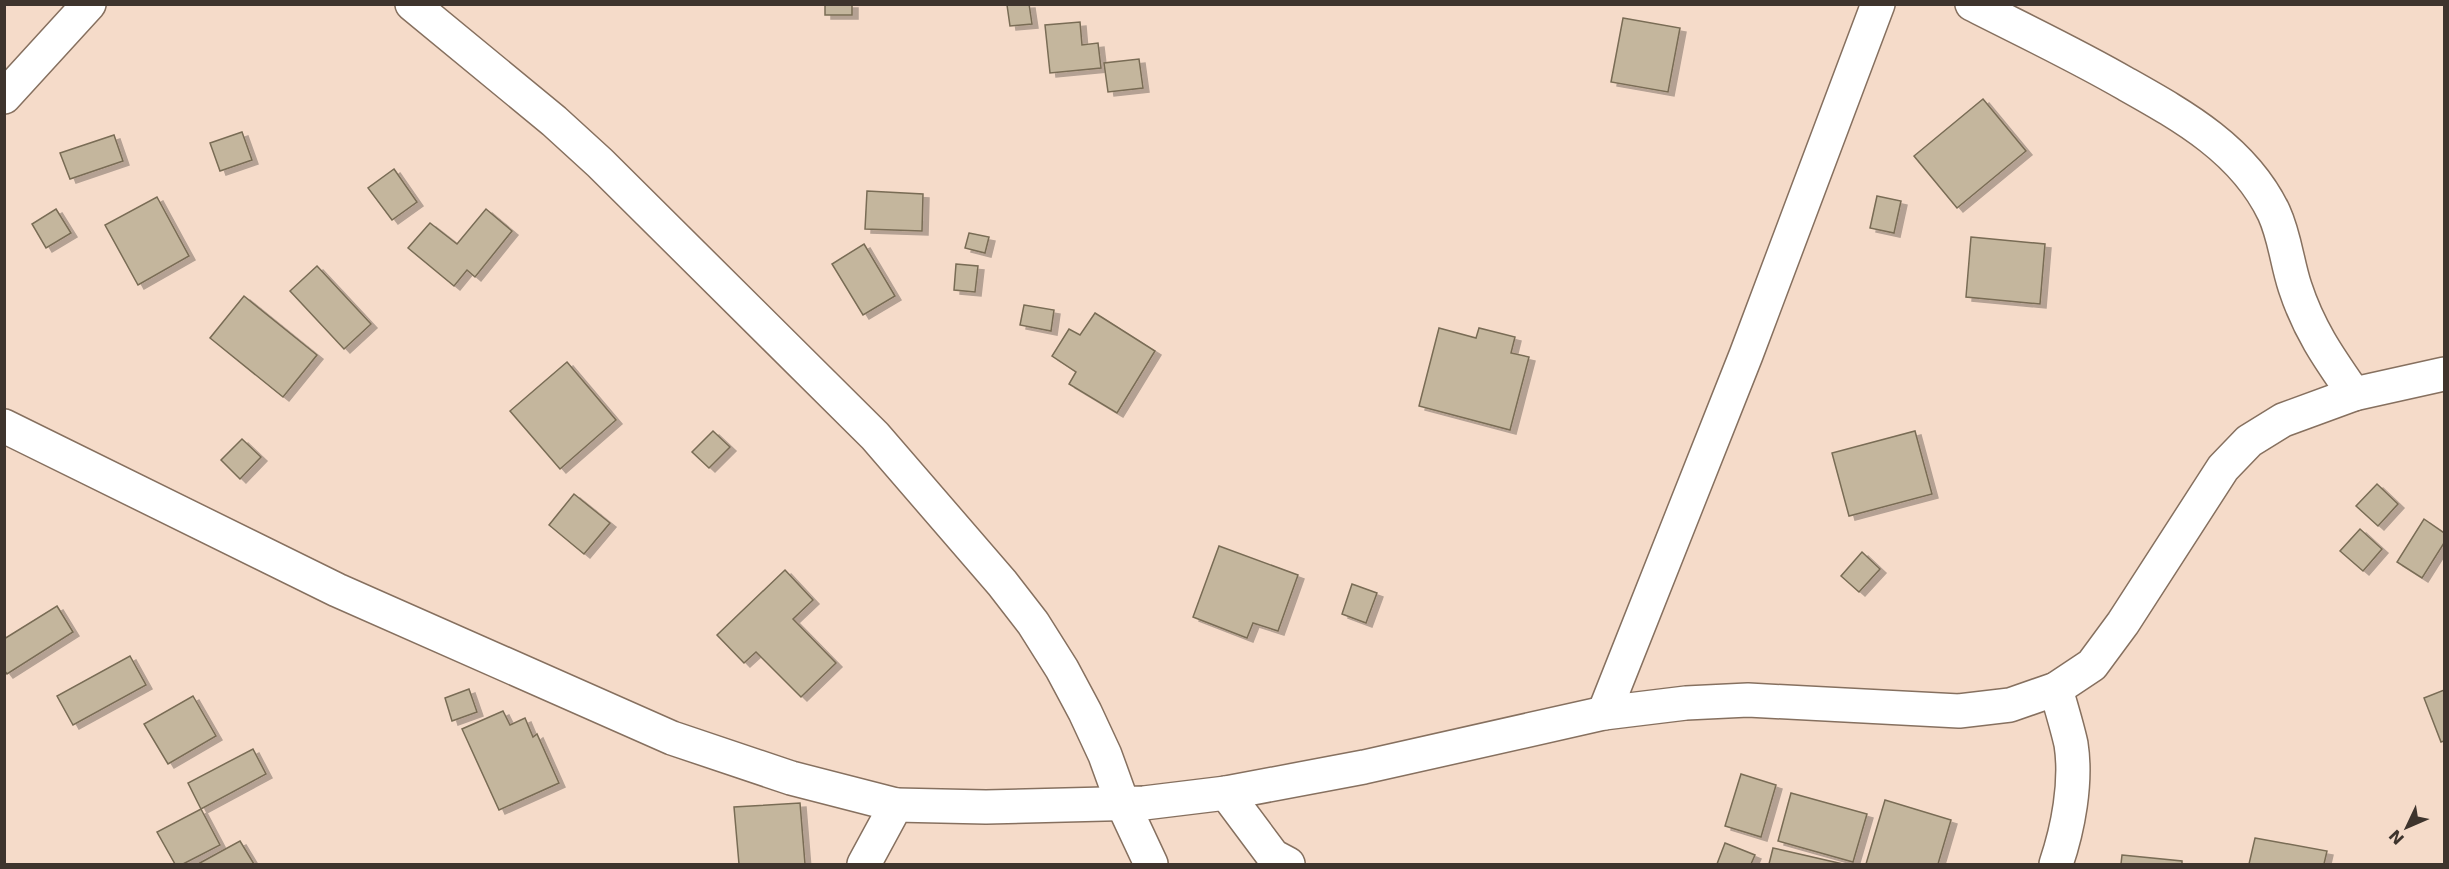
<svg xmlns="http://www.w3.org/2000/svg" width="2449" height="869" viewBox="0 0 2449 869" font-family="'DejaVu Sans',sans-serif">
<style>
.building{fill:#c4b69d;stroke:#796c55;stroke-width:1.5;filter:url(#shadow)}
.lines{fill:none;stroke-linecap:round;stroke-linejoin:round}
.street-casing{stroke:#86705f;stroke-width:36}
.street{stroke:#fff;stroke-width:33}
</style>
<defs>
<filter id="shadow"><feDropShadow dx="6" dy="4" stdDeviation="0" flood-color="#0004"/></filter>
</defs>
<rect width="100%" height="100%" fill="#f5dbc9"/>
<g class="building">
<rect x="825" y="4" width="27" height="11"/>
<path d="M1029,4L1032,24L1010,26L1007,5Z"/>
<path d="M1623,18L1680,28L1668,92L1611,82Z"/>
<path d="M1080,22L1082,45L1098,43L1101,68L1050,73L1045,25Z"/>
<path d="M1139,59L1143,88L1108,92L1104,63Z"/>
<path d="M1983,99L2026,151L1957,208L1914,156Z"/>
<path d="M242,132L252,160L220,171L210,143Z"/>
<path d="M114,135L123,161L70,179L60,153Z"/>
<path d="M394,169L417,202L392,220L368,188Z"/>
<path d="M867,191L923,194L922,231L865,229Z"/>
<path d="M1877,196L1901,201L1894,233L1870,228Z"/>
<path d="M157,197L189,256L138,285L105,225Z"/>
<path d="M56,209L71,233L46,248L32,224Z"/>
<path d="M486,209L512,231L475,277L467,270L454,286L408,248L430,223L457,244Z"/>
<path d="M969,233L989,237L985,253L965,248Z"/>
<path d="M1971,237L2045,244L2040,304L1966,297Z"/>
<path d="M864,244L895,296L863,315L832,264Z"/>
<path d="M956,264L978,266L975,292L954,290Z"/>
<path d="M317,266L371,324L344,349L290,291Z"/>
<path d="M244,296L317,355L283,397L210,338Z"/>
<path d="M1024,305L1054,310L1051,331L1020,325Z"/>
<path d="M1095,313L1155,351L1117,413L1069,384L1076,372L1052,356L1069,329L1080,335Z"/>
<path d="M1439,328L1476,338L1479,328L1515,337L1511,353L1529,357L1510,430L1419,406Z"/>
<path d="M567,362L616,420L560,469L510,411Z"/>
<path d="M713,431L730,447L709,468L692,452Z"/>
<path d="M1915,431L1932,494L1849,516L1832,453Z"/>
<path d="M242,439L261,457L240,479L221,460Z"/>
<path d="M2377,484L2398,504L2378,526L2356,506Z"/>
<path d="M574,494L610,523L584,554L549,525Z"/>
<path d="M2424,519L2444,533V543L2422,578L2397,562Z"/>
<path d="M2360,529L2382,549L2363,571L2340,551Z"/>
<path d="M1219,546L1298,575L1278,631L1253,623L1247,638L1193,617Z"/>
<path d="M1862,552L1880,569L1859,592L1841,576Z"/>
<path d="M785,570L813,600L793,619L836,663L801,697L756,652L744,663L717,635Z"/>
<path d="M1352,584L1377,593L1366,623L1342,614Z"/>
<path d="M57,606L73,632L7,674L4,670V639Z"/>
<path d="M130,656L146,685L73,725L57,696Z"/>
<path d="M469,689L477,712L452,721L445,698Z"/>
<path d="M2444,690V741L2441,742L2424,698Z"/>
<path d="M193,696L216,736L168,764L144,724Z"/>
<path d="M503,711L510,725L525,718L533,737L537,734L559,783L499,810L462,729Z"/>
<path d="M253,749L266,774L201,809L188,783Z"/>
<path d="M1741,774L1776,785L1761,837L1725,826Z"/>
<path d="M1791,793L1867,814L1853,862L1778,841Z"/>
<path d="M1885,800L1951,820L1938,864H1866Z"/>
<path d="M800,803L805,864H739L734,807Z"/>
<path d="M201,809L220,845L183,864H175L157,832Z"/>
<path d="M2255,838L2327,851L2324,864H2249Z"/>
<path d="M240,841L254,864H198Z"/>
<path d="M1725,843L1755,855L1751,864H1717Z"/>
<path d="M1773,848L1843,864H1769Z"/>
<path d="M2122,855L2182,861V864H2121Z"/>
</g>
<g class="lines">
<g class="street-casing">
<g id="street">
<path d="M412,4L554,121L600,163L875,436L1002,583L1033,623L1062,669L1085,712L1105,755L1122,802L1151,864"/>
<path d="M1972,4C2023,30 2076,55 2126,84C2183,116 2244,150 2274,213C2285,237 2287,263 2295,287C2309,330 2329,358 2354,394L2444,374"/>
<path d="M4,97L89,4"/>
<path d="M4,426L337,590L672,738L791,778L896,805"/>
<path d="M2056,689C2061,707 2067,726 2071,744C2077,782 2068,829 2056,864"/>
<path d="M1604,713L1746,355L1878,4"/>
<path d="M1226,793L1273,856L1288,864"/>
<path d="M864,864L896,805L986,807L1144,803L1226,793L1364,767L1604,713L1686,703L1748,700L1959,711L2010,705L2056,689L2092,665L2123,623L2223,468L2249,441L2283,420L2354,394"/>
</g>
</g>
<use href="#street" class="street"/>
</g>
<rect width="2449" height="869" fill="none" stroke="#3e342d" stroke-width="12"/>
<g transform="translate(2407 827) rotate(226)" stroke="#f5dbc9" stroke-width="4.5" paint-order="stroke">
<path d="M0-4.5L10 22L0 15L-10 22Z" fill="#3e342d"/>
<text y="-9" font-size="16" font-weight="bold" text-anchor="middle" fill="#3e342d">N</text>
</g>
</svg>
